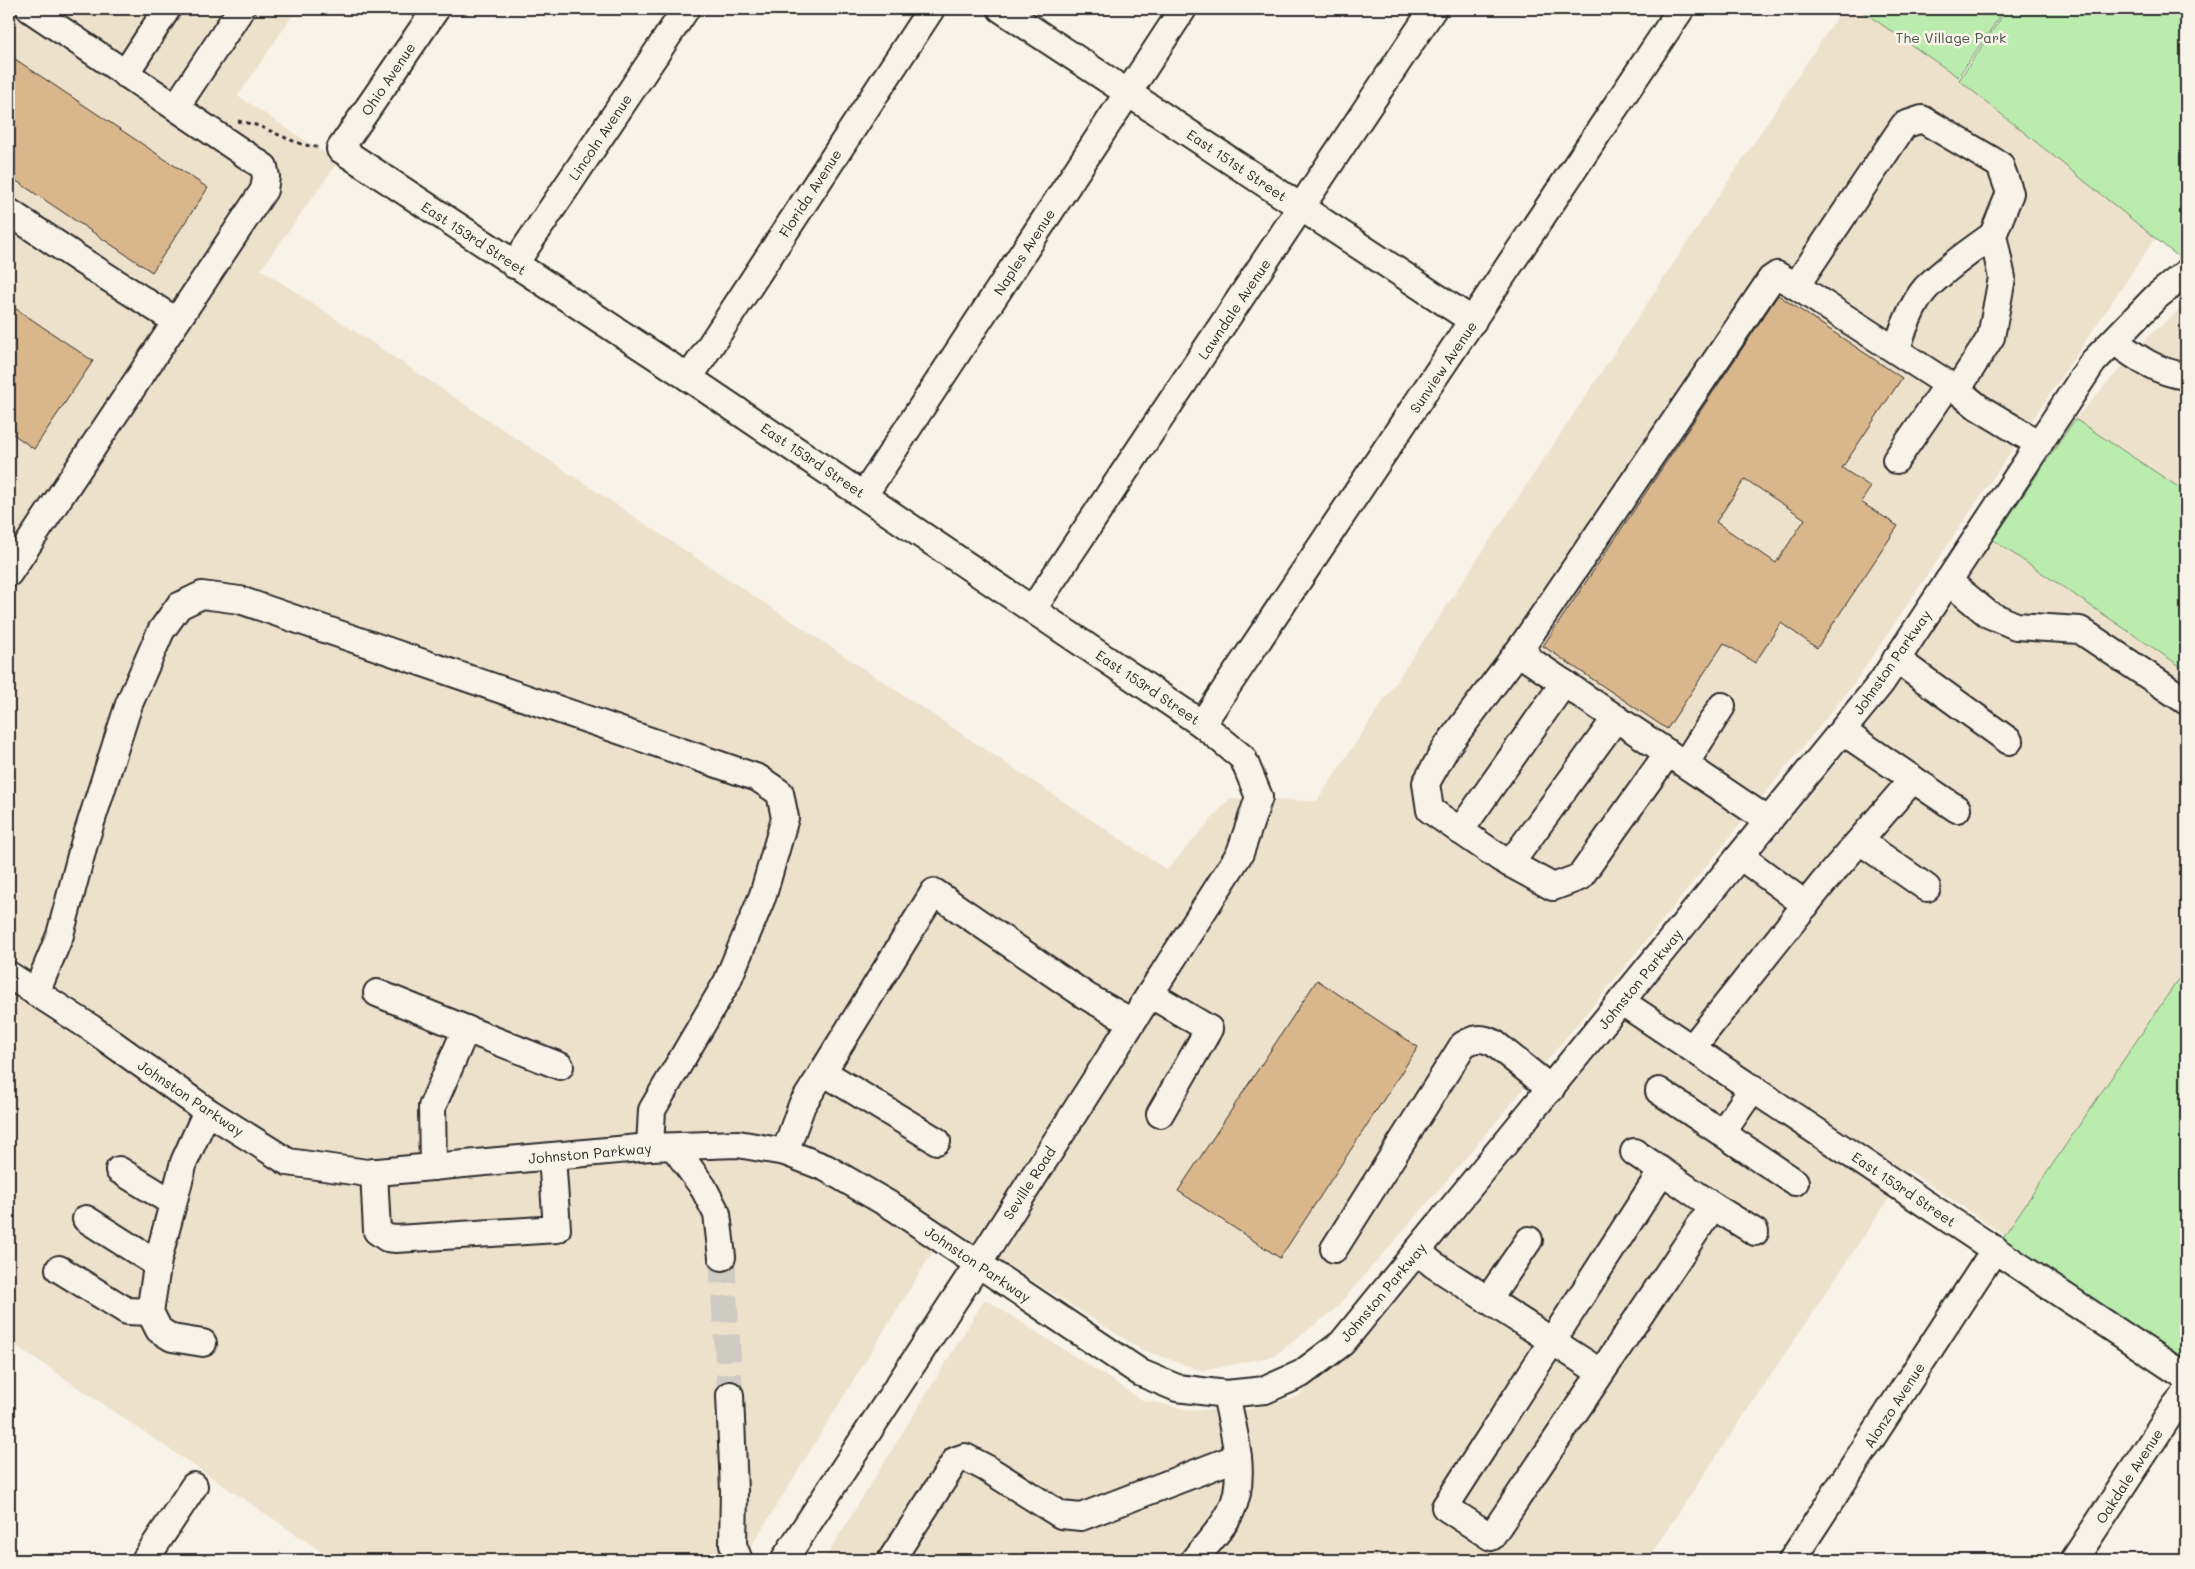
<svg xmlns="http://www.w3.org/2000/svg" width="2195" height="1569" viewBox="0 0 2195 1569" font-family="Mali,sans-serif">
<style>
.built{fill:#eee1cc}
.green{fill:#baecad;stroke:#728c6c}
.building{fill:#d9b68b;stroke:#2b2b2b;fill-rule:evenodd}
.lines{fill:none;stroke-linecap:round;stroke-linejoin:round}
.minor-tunnel{stroke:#cecbc2;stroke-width:26;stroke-dasharray:26 13;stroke-linecap:butt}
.minor-casing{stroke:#2b2b2b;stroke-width:30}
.path{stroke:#2b2b2b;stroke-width:3;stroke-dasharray:4 4;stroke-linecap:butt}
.minor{stroke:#f7f3e8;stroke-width:26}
.labels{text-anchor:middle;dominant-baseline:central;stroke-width:5;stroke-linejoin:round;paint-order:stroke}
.park-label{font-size:14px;fill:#485245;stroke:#f7f3e8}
.street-label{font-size:14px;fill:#2b2b2b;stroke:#f7f3e8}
</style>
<rect width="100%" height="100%" fill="#f7f3e8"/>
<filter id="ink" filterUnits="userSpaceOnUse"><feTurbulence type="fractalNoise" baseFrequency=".02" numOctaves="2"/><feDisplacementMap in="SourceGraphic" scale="10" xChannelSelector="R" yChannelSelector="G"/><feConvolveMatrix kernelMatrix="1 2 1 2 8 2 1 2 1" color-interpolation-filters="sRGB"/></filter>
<g filter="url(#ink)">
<g class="built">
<path d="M9,9H297L238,96L338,162L261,269L1167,870L1229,799L1317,801L1841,11L1859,9L1958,77L2156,237L1853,685L1607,989L1439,1190L1333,1311L1274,1356L1203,1371L1142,1350L948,1227L743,1560H334L9,1341Z"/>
<path d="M2186,304V492L2075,419L2149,336Z"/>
<path d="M1993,540L2186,670V970L2006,1236L1908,1170L1647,1560H824L985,1299L1143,1400L1191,1410H1246L1298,1396L1366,1338L1882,707Z"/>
</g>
<g class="green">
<path d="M1859,9H2005L1958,77Z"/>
<path d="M2007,9H2186V263L1959,80Z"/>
<path d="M2075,419L2186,492V670L1993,540Z"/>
<path d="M2186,968V1377L1995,1249Z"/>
</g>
<g class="building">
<path d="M9,55L208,188L152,272L9,176Z"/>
<path d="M1778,295L1902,378L1842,468L1871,487L1861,502L1898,526L1817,648L1781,623L1755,663L1724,643L1667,729L1543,646ZM1745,479L1805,519L1776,563L1716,522Z"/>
<path d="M9,304L93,361L34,449L9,431Z"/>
<path d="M1317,980L1418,1047L1280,1258L1178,1191Z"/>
</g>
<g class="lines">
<path class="minor-tunnel" d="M722,1257L730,1395"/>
<g class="minor-casing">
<g id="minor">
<path d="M436,9L340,149L689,378L1202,724L1243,758L1259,797L1240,853L978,1264L784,1560"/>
<path d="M1001,9L1473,321"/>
<path d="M125,74L167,9"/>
<path d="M176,107L241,9"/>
<path d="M9,212L79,259L176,321"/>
<path d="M514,265L686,9"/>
<path d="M1796,286L1904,125L1922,119L2000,165L2010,193L1993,235L2002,278L1991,337L1957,390"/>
<path d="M2114,341C2136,357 2158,373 2186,376"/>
<path d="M1897,351C1900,334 1914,301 1926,288C1946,268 1970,251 1993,235"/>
<path d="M689,378L931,9"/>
<path d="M1896,460L1948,385"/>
<path d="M864,495L1183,9"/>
<path d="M9,573L264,190L266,177L264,167L30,9"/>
<path d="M1948,581L1988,614L2016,626L2080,630L2186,701"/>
<path d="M1033,609L1433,9"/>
<path d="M1523,645L1447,746L1426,783L1430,810L1500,858L1553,887L1580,877L1668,753"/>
<path d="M1896,659L2009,741"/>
<path d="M1202,724L1681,9"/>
<path d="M1842,731L1957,809"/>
<path d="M1685,764L1722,706"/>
<path d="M1769,821L1528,659L1523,645L1771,279L1777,275L1796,286L1957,390L1978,407L2039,444"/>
<path d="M1460,831L1564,683"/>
<path d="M1860,841L1927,888"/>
<path d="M1740,856L1806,905"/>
<path d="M1510,864L1616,718"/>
<path d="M9,975L91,1028L207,1111L288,1162L367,1173L650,1147L738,1144L785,1152L826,1168L895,1208L1141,1373L1177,1388L1226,1394L1265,1390L1301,1374L1342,1343L1881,683L2093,362L2156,297L2186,273"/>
<path d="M36,993L60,935L84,844L129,704L161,631L179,606L202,595L240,600L758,778L780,793L785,818L763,895L727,982L652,1110L650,1147"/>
<path d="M377,993L466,1029"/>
<path d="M1150,994L1209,1029L1160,1114"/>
<path d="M1622,1002L2186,1377"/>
<path d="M1692,1048L1823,883L1913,779"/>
<path d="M822,1073L934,892L1086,996L1132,1022"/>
<path d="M1659,1091L1795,1182"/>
<path d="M1722,1133L1753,1088"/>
<path d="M674,1147L703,1187L717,1214L722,1257"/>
<path d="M785,1152L802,1105L823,1072L937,1141"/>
<path d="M1634,1152L1662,1171L1445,1507L1491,1537L1713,1206L1662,1171"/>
<path d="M433,1167L432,1107L466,1029L560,1066"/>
<path d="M119,1170L173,1203"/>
<path d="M374,1172L377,1231L387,1238L396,1239L557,1229L552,1156"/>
<path d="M1713,1206L1755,1232"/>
<path d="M86,1219L157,1264"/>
<path d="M1334,1249L1463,1045C1474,1038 1481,1037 1494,1043L1551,1089"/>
<path d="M1417,1251L1434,1265L1600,1372"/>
<path d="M59,1269L127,1311L150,1312"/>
<path d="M1488,1300L1529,1240"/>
<path d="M203,1343L172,1338L159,1330L150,1312L158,1260L184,1162L207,1111"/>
<path d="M730,1395L734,1491L733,1545L739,1560"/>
<path d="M145,1560L194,1486"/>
<path d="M891,1560L956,1460L965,1457L986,1468L1061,1515L1081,1517L1238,1457"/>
<path d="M1194,1560C1205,1546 1224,1527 1231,1511C1248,1476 1233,1431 1226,1394"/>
<path d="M1792,1560L1995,1249"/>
<path d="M2074,1560L2176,1405L2186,1393"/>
</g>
</g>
<path class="path" d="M238,121C246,123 254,124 261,127C281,135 298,146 319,147"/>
<use href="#minor" class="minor"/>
</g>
</g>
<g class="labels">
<g class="park-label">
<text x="1951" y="37">The Village Park</text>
</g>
<g class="street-label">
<text transform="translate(388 79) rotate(-56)">Ohio Avenue</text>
<text transform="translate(600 137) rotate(-56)">Lincoln Avenue</text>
<text transform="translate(1237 165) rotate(34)">East 151st Street</text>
<text transform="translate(810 193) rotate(-57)">Florida Avenue</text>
<text transform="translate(474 238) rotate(33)">East 153rd Street</text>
<text transform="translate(1024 252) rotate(-57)">Naples Avenue</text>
<text transform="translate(1234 309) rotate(-56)">Lawndale Avenue</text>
<text transform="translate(1443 367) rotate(-56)">Sunview Avenue</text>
<text transform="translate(813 460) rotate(34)">East 153rd Street</text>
<text transform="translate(1892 662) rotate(-55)">Johnston Parkway</text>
<text transform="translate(1148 687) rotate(34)">East 153rd Street</text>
<text transform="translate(1640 979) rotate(-51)">Johnston Parkway</text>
<text transform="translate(191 1098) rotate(34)">Johnston Parkway</text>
<text transform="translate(590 1153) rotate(-5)">Johnston Parkway</text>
<text transform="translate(1029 1183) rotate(-57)">Seville Road</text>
<text transform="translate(1904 1189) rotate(34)">East 153rd Street</text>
<text transform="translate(978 1264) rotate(34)">Johnston Parkway</text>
<text transform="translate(1383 1292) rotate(-50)">Johnston Parkway</text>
<text transform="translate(1894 1405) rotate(-57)">Alonzo Avenue</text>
<text transform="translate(2129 1476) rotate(-57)">Oakdale Avenue</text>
</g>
</g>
<rect width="2195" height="1569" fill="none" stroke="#f7f3e8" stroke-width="30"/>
<rect x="15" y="15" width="2165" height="1539" fill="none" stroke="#2b2b2b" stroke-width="2" filter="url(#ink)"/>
</svg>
